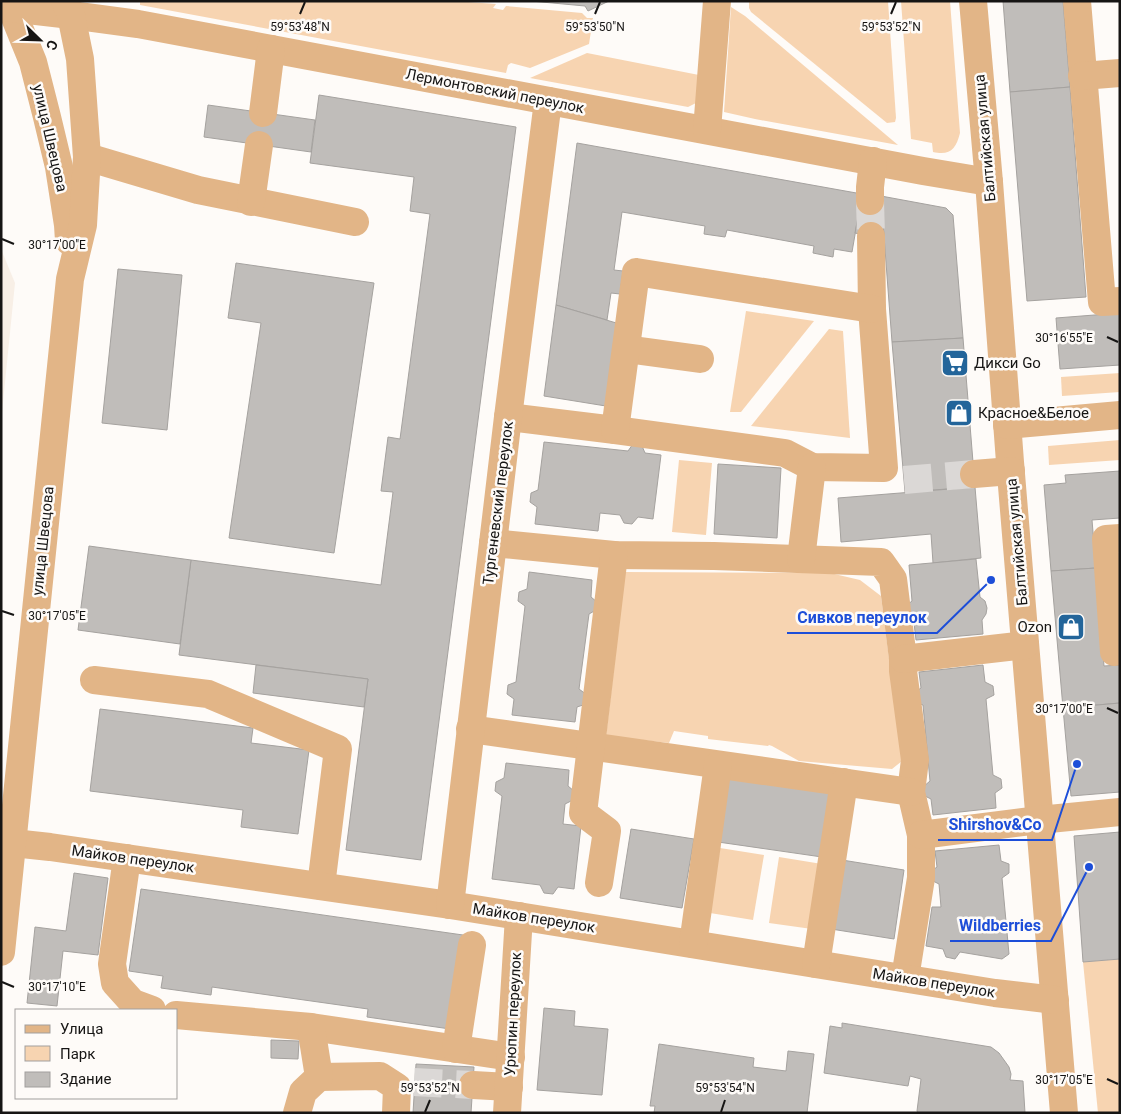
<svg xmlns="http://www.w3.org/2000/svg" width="1121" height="1114" viewBox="0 0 1121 1114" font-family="Roboto,sans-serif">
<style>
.built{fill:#f8efe6}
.green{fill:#f7d4b1}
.building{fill:#c0bdba;stroke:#a5a29f}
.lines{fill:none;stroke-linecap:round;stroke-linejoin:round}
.minor-tunnel{stroke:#dbd8d6;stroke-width:28;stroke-dasharray:28 14;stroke-linecap:butt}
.minor{stroke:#e2b587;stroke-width:28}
.ticks{fill:none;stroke:#161514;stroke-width:2}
.labels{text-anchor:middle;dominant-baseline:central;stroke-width:5;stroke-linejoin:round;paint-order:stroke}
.street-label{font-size:15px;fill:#161514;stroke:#fefbf8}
.poi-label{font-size:15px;fill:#161514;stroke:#fefbf8;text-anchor:start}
.ticks-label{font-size:12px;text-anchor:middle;fill:#161514;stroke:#fefbf8;stroke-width:5;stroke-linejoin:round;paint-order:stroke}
.leader{fill:none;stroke:#1d4ed8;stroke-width:2}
.callout-dot{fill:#1d4ed8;stroke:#fefbf8;stroke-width:2}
.callout-label{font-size:16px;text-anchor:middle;font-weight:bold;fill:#1d4ed8;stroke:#fefbf8;stroke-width:5;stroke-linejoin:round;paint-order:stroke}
</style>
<rect width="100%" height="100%" fill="#fefbf8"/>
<path class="built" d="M1,249L15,283L1,422Z"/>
<g class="green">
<path d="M140,1H454L496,4L493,8L503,10L506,6L582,13L587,18H593L589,44L530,68L511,63L508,65L506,73L140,5Z"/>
<path d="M749,1H888L896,118L895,122L887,123L751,12L749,8Z"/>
<path d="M901,1H950L960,133C956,149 950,156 933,152L932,143L911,139Z"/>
<path d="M731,7L745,16L898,145L755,119L724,112Z"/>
<path d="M587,53L699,75L696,103L688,107L530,78Z"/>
<path d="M746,311L814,321L741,412H730Z"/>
<path d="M829,329L843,331L850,438L751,426Z"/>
<path d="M1120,373V392L1062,396L1061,377Z"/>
<path d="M1120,440V460L1049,465L1048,446Z"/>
<path d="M679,460L712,463L706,535L672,532Z"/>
<path d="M625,572L830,573L860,580L881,596L902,761L892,769L799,761L772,746L769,745L768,746L708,739V736L674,731L669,743L606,736Z"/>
<path d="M720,848L764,855L753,920L710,913Z"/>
<path d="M779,857L822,864L812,929L769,923Z"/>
<path d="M1120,959V1112L1098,1113L1083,962Z"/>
</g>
<g class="building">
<path d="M531,1H609L588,11L585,6Z"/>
<path d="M1003,1H1063L1070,87L1010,92Z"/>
<path d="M1070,87L1086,297L1027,301L1010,92Z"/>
<path d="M319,95L516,127L421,860L346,850L368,679L179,655L191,560L381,585L393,492L381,491L388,437L400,439L430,214L410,211L414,177L310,163Z"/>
<path d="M208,105L315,120L311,152L204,137Z"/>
<path d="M577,143L862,194L852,252L834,249L833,257L813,253L814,246L727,230L725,237L704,234L705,226L622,212L614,270L623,271L620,294L611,293L607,320L556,305Z"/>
<path d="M881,196L946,208L953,215L963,338L892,342Z"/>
<path d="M861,199L882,202L884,239L855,233Z"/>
<path d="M236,263L374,283L334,553L229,538L261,323L228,318Z"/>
<path d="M118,269L182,275L167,430L102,423Z"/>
<path d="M556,305L623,325L612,407L544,396Z"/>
<path d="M1120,313V365L1060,369L1056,318Z"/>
<path d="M963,338L975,487L905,492L892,342Z"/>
<path d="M544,442L628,451L633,444L642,446L645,453L661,455L653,519L638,517L632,524L624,523L620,515L600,513L598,531L535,524L537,507L530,502L531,493L538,490Z"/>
<path d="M718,464L781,468L777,538L714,534Z"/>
<path d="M1120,471V518L1092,520L1096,568L1051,571L1044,485L1066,483L1065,475Z"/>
<path d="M975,487L981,558L933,563L931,534L841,542L838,498Z"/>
<path d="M89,546L191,560L180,644L78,630Z"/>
<path d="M976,559L980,597L985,601L987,608L986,614L982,620L983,634L916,640L914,623L909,620L907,605L912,601L909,565Z"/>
<path d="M1096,568L1104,666L1120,665V703L1063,708L1051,571Z"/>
<path d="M529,572L592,580L591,597L597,602L596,610L589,614L579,689L587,695L586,704L577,707L575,722L512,715L514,699L507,694L508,685L516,682L525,606L518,601L519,592L527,589Z"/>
<path d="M256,665L368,679L364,707L253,693Z"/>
<path d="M983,665L985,682L993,686L994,695L986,699L993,775L1001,779L1002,788L995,793L996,808L933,815L931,799L923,795V787L930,781L923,705L915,702L914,693L921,688L919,672Z"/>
<path d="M1120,703V792L1071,796L1063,708Z"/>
<path d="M100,709L253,728L251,743L309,750L298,834L241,827L243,810L90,791Z"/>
<path d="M506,763L569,770L568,786L574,791L573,800L565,804L563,824L581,826L574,889L558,887L553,894L544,893L540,885L492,879L502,796L495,791L496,782L504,778Z"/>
<path d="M727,777L831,792L822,857L718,842Z"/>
<path d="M631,829L694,839L682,908L620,898Z"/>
<path d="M1120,832V959L1083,962L1074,836Z"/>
<path d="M999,845L1001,861L1009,864V873L1002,878L1009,954L1002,959L960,952L955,959L946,957L943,949L926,946L932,907H941L939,884L931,880L930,872L937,867L935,851Z"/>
<path d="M842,860L904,870L894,939L831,929Z"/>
<path d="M74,873L108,878L98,955L63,951L57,1006L27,1003L35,927L66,931Z"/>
<path d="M141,889L463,935L450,1029L367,1017L368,1009L212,987L211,995L161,988L163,976L129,971Z"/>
<path d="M544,1008L575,1011L574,1026L608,1029L602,1095L537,1090Z"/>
<path d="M842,1023L991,1047L999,1053L1009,1067L1011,1074L1010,1080L1023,1081L1025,1113H918L917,1111L921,1079L910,1076L908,1086L824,1073L830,1026L842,1028Z"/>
<path d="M271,1040L299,1041L298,1059L271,1058Z"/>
<path d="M659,1044L754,1058L753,1067L786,1071L788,1051L814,1054L807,1113H654L655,1106H650Z"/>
<path d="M416,1064L474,1067L471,1113H413Z"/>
</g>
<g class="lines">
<g class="minor-tunnel">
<path d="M870,201L871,236"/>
<path d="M904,480L974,474"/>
<path d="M414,1082L473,1085"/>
</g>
<g class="minor">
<path d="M9,1L11,8L33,62L47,117L59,167L68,225L69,241"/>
<path d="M973,1L989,182L1010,462L1064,1113"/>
<path d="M1077,1L1102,302L1120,301"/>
<path d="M1,7L71,15L138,24L923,171L989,182"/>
<path d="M1082,76L1120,73"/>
<path d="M263,113L271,49"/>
<path d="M707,130L717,1"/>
<path d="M87,157L198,190L355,222"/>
<path d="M870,201V187L873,161"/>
<path d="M251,202L259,145"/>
<path d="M626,349L700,359"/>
<path d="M508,417L615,430L785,453L812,467L884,468L872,309L871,236"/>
<path d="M1007,425L1120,415"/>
<path d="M615,430L636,272L872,309"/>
<path d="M974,474L1011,471"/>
<path d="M1120,538L1106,539L1114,652L1120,651"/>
<path d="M493,543L614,555L714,556L881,562L893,579L903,659V671L915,760L911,792L921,835V878L905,978"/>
<path d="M801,559L812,467"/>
<path d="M903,659L1025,645"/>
<path d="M94,680L208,694L338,749L321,886"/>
<path d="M470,729L911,792"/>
<path d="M921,835L1039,820L1120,812"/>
<path d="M13,843L50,847L450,905L995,993L1055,1000"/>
<path d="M127,858L112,964L115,983L133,1003L152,1010"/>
<path d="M599,883L607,831L583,813L614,555"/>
<path d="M450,905L508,417L548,101"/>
<path d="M693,944L718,765"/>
<path d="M1,952L70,279L83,225L87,157L80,59L71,15L65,1"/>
<path d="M816,964L844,782"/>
<path d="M176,1015L311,1027L511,1057"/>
<path d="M456,1049L472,945"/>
<path d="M319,1077L380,1076L397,1087L396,1113"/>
<path d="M473,1085L509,1087"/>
<path d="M297,1113L303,1092L319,1077L311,1027"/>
<path d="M507,1113L519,916"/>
</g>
</g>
<path class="ticks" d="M300,14L305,2M595,14L600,2M891,14L896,2M2,239L14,244M1107,337L1118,342M2,611L14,615M1107,708L1118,713M2,982L14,987M1107,1079L1118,1084M425,1112L430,1100M721,1112L725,1100"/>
<defs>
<g id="supermarket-square" transform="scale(1.4375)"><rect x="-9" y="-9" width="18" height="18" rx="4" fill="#23659a" stroke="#fefbf8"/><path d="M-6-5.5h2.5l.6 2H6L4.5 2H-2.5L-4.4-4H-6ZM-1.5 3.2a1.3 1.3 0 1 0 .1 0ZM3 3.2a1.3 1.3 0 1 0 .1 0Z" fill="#fff"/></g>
<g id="shop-square" transform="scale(1.4375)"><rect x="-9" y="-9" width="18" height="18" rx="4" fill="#23659a" stroke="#fefbf8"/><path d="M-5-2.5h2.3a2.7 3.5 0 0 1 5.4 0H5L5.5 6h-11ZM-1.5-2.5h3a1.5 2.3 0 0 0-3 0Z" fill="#fff"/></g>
</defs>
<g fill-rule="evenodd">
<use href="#supermarket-square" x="955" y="363"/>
<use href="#shop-square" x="959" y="413"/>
<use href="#shop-square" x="1071" y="627"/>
</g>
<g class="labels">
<g class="street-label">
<text transform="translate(495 91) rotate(11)">Лермонтовский переулок</text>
<text transform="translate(50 138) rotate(77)">улица Швецова</text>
<text transform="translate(985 138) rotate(-95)">Балтийская улица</text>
<text transform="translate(498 503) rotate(-83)">Тургеневский переулок</text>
<text transform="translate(43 541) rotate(-84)">улица Швецова</text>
<text transform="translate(1017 542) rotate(-95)">Балтийская улица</text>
<text transform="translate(133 859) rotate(8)">Майков переулок</text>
<text transform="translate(534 918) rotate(9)">Майков переулок</text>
<text transform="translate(934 983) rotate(9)">Майков переулок</text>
<text transform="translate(513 1014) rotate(-87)">Урюпин переулок</text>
</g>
<g class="poi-label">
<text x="974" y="363">Дикси Go</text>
<text x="978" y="413">Красное&amp;Белое</text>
<text x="1052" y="627" text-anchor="end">Ozon</text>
</g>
</g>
<g class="ticks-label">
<text x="300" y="31">59°53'48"N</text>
<text x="595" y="31">59°53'50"N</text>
<text x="891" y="31">59°53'52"N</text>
<text x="57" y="249">30°17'00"E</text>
<text x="1064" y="342">30°16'55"E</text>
<text x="57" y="620">30°17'05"E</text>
<text x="1064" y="713">30°17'00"E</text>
<text x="57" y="991">30°17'10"E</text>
<text x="1064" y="1084">30°17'05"E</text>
<text x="430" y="1092">59°53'52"N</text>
<text x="725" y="1092">59°53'54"N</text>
</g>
<path class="leader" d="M991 580L937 633H787M1077 764L1052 840H938M1089 867L1051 941H950"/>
<g class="callout-dot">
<circle cx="991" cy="580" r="5"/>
<circle cx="1077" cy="764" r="5"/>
<circle cx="1089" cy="867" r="5"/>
</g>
<g class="callout-label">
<text x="862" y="623">Сивков переулок</text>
<text x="995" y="830">Shirshov&amp;Co</text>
<text x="1000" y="931">Wildberries</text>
</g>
<rect width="1121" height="1114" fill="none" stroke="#161514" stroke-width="5"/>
<rect x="15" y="1009" width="162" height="90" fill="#fefbf8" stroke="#a19f9d"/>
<rect x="25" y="1025" width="25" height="8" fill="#e2b587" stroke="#a19f9d"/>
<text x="60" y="1034" font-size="15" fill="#161514">Улица</text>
<rect x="25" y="1046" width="25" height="15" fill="#f7d4b1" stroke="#a19f9d"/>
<text x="60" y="1059" font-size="15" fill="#161514">Парк</text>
<rect x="25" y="1072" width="25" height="15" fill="#c0bdba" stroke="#a19f9d"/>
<text x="60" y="1084" font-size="15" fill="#161514">Здание</text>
<g transform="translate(40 40) rotate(113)" stroke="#fefbf8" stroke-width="4" paint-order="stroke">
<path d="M0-4L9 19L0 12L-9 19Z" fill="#161514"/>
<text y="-8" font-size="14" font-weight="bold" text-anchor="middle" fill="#161514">С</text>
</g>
</svg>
